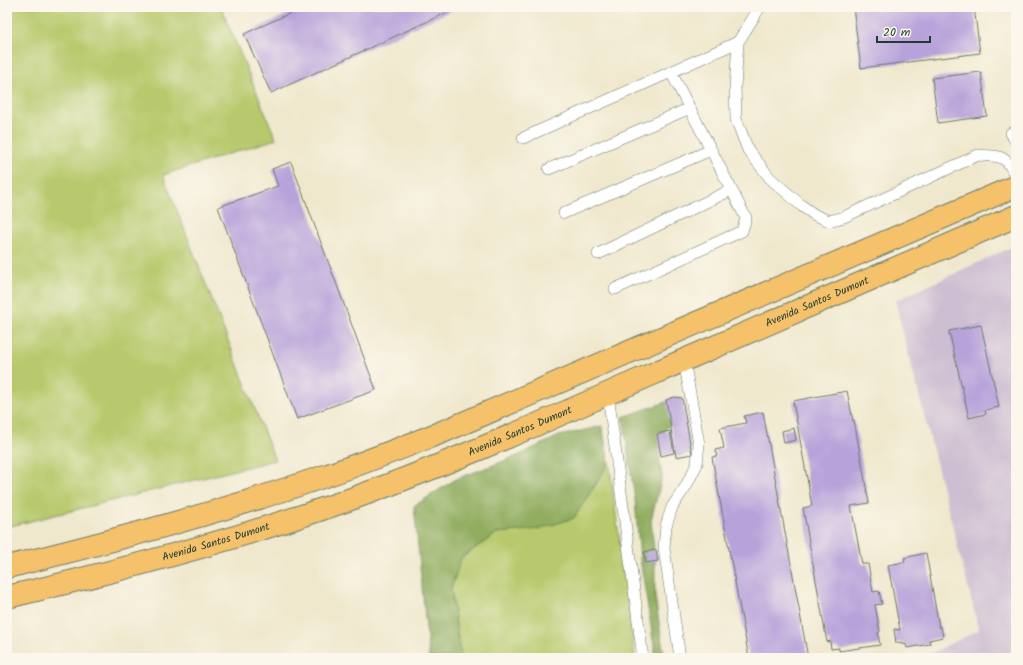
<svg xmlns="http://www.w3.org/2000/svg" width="1023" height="665" viewBox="0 0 1023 665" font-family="Kalam,sans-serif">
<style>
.industrial{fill:#cebed2}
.green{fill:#b7c96c;stroke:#6b8350}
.forest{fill:#91ad60;stroke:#58754a}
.building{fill:#b8a2da}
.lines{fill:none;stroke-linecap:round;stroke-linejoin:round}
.lane-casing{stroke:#68796a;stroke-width:12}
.primary-casing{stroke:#68796a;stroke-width:24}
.lane{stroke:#fff;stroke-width:11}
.primary{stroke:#f5c16b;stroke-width:22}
.labels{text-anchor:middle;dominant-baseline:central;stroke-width:3;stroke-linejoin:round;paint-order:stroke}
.street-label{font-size:11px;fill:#1f3d34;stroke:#fbf7ec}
</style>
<rect width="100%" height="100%" fill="#fbf7ec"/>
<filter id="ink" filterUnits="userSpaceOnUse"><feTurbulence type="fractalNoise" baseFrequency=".025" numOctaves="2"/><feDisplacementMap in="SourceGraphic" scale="8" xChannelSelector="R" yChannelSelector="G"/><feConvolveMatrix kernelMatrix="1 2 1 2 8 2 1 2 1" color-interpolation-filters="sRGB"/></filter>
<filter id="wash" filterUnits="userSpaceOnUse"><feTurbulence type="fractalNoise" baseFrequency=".012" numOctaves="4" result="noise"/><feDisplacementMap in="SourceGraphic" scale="16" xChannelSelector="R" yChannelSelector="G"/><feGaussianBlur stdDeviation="0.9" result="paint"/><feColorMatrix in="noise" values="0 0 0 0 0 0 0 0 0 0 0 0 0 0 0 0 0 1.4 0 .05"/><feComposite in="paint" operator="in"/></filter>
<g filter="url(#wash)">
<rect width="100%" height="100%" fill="#f0e8cd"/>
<path class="industrial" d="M1016,245V658H921L979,630L895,301Z"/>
<g class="green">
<path d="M7,7H221L276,139L163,175L275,460L7,527Z"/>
<path d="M609,462L635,658H462L459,646L451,589L461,558L497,533L539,529L594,488Z"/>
</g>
<g class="forest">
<path d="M669,401L670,424L657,440L662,478L651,520L655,560V596L663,649L666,658H656L640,559L635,500L623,417Z"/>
<path d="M602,426L609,462L574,518L539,529L497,533L461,558L451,589L459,646L462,658H429L414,506L456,479L517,456L559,436Z"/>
</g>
<g id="blocks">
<g class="building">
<path d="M304,7H459L271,93L244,34Z"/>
<path d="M853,7H974L980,53L861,68Z"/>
<path d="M981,72L987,116L938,123L932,78Z"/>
<path d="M291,162L376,390L297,419L218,207L278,186L272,169Z"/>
<path d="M981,325L999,407L985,410L986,414L969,418L949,331Z"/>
<path d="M847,391L853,421L854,420L869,503L851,506L862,564H868L873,592L879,591L882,604L875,605L880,632L878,633L880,645L839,651V648L831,649L830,641L827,642L803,508L812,506L793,401Z"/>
<path d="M674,397L682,398L692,454L676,457L666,400Z"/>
<path d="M763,412L798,603L808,658H749L712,457L717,456L715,450L724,448L720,428L746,423L744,416Z"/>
<path d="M794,428L796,440L784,443L782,431Z"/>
<path d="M670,431L674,453L661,456L657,434Z"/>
<path d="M656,550L658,561L646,563L644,552Z"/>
<path d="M926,553L939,627H941L943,637L929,640L930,644L907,648L906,644L902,645V642L896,643L894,629L900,630L888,565L905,562L904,558Z"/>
</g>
</g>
</g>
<g filter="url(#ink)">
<use href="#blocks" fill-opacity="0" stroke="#68796a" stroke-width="1"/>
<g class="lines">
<g class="lane-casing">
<g id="lane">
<path d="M760,7L738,42L735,87L736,119L748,150L770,178L802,206L815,215L829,221L844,217L978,155C1001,156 1007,155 1016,178"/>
<path d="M1011,133L1016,142"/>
<path d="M523,138L738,42"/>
<path d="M549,169L690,108"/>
<path d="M564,213L711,150"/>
<path d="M598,254L731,190"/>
<path d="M615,289L742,231L746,218L671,72"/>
<path d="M608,394L643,658"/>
<path d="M680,658L664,548L666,526L672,507L686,486L697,464L699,444L684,360"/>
</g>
</g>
<g class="primary-casing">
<g id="primary">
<path d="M7,567C113,541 219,513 322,477C364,463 406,446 447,430L1016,186"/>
<path id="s1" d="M7,597C123,570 239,539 351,499C464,458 573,409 682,361C793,312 905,265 1016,216"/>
</g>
</g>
<use href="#lane" class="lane"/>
<use href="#primary" class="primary"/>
</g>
</g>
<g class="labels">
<g class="street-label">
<text stroke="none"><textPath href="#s1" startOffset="864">Avenida Santos Dumont</textPath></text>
<text stroke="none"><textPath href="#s1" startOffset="540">Avenida Santos Dumont</textPath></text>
<text stroke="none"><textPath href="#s1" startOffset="216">Avenida Santos Dumont</textPath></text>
</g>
</g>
<rect width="1023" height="665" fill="none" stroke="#fbf7ec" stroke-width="24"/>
<path d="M877 36v6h53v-6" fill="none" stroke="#1f3d34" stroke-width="2"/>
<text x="883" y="36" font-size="12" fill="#1f3d34" stroke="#fbf7ec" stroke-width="3" paint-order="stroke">20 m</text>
</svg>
